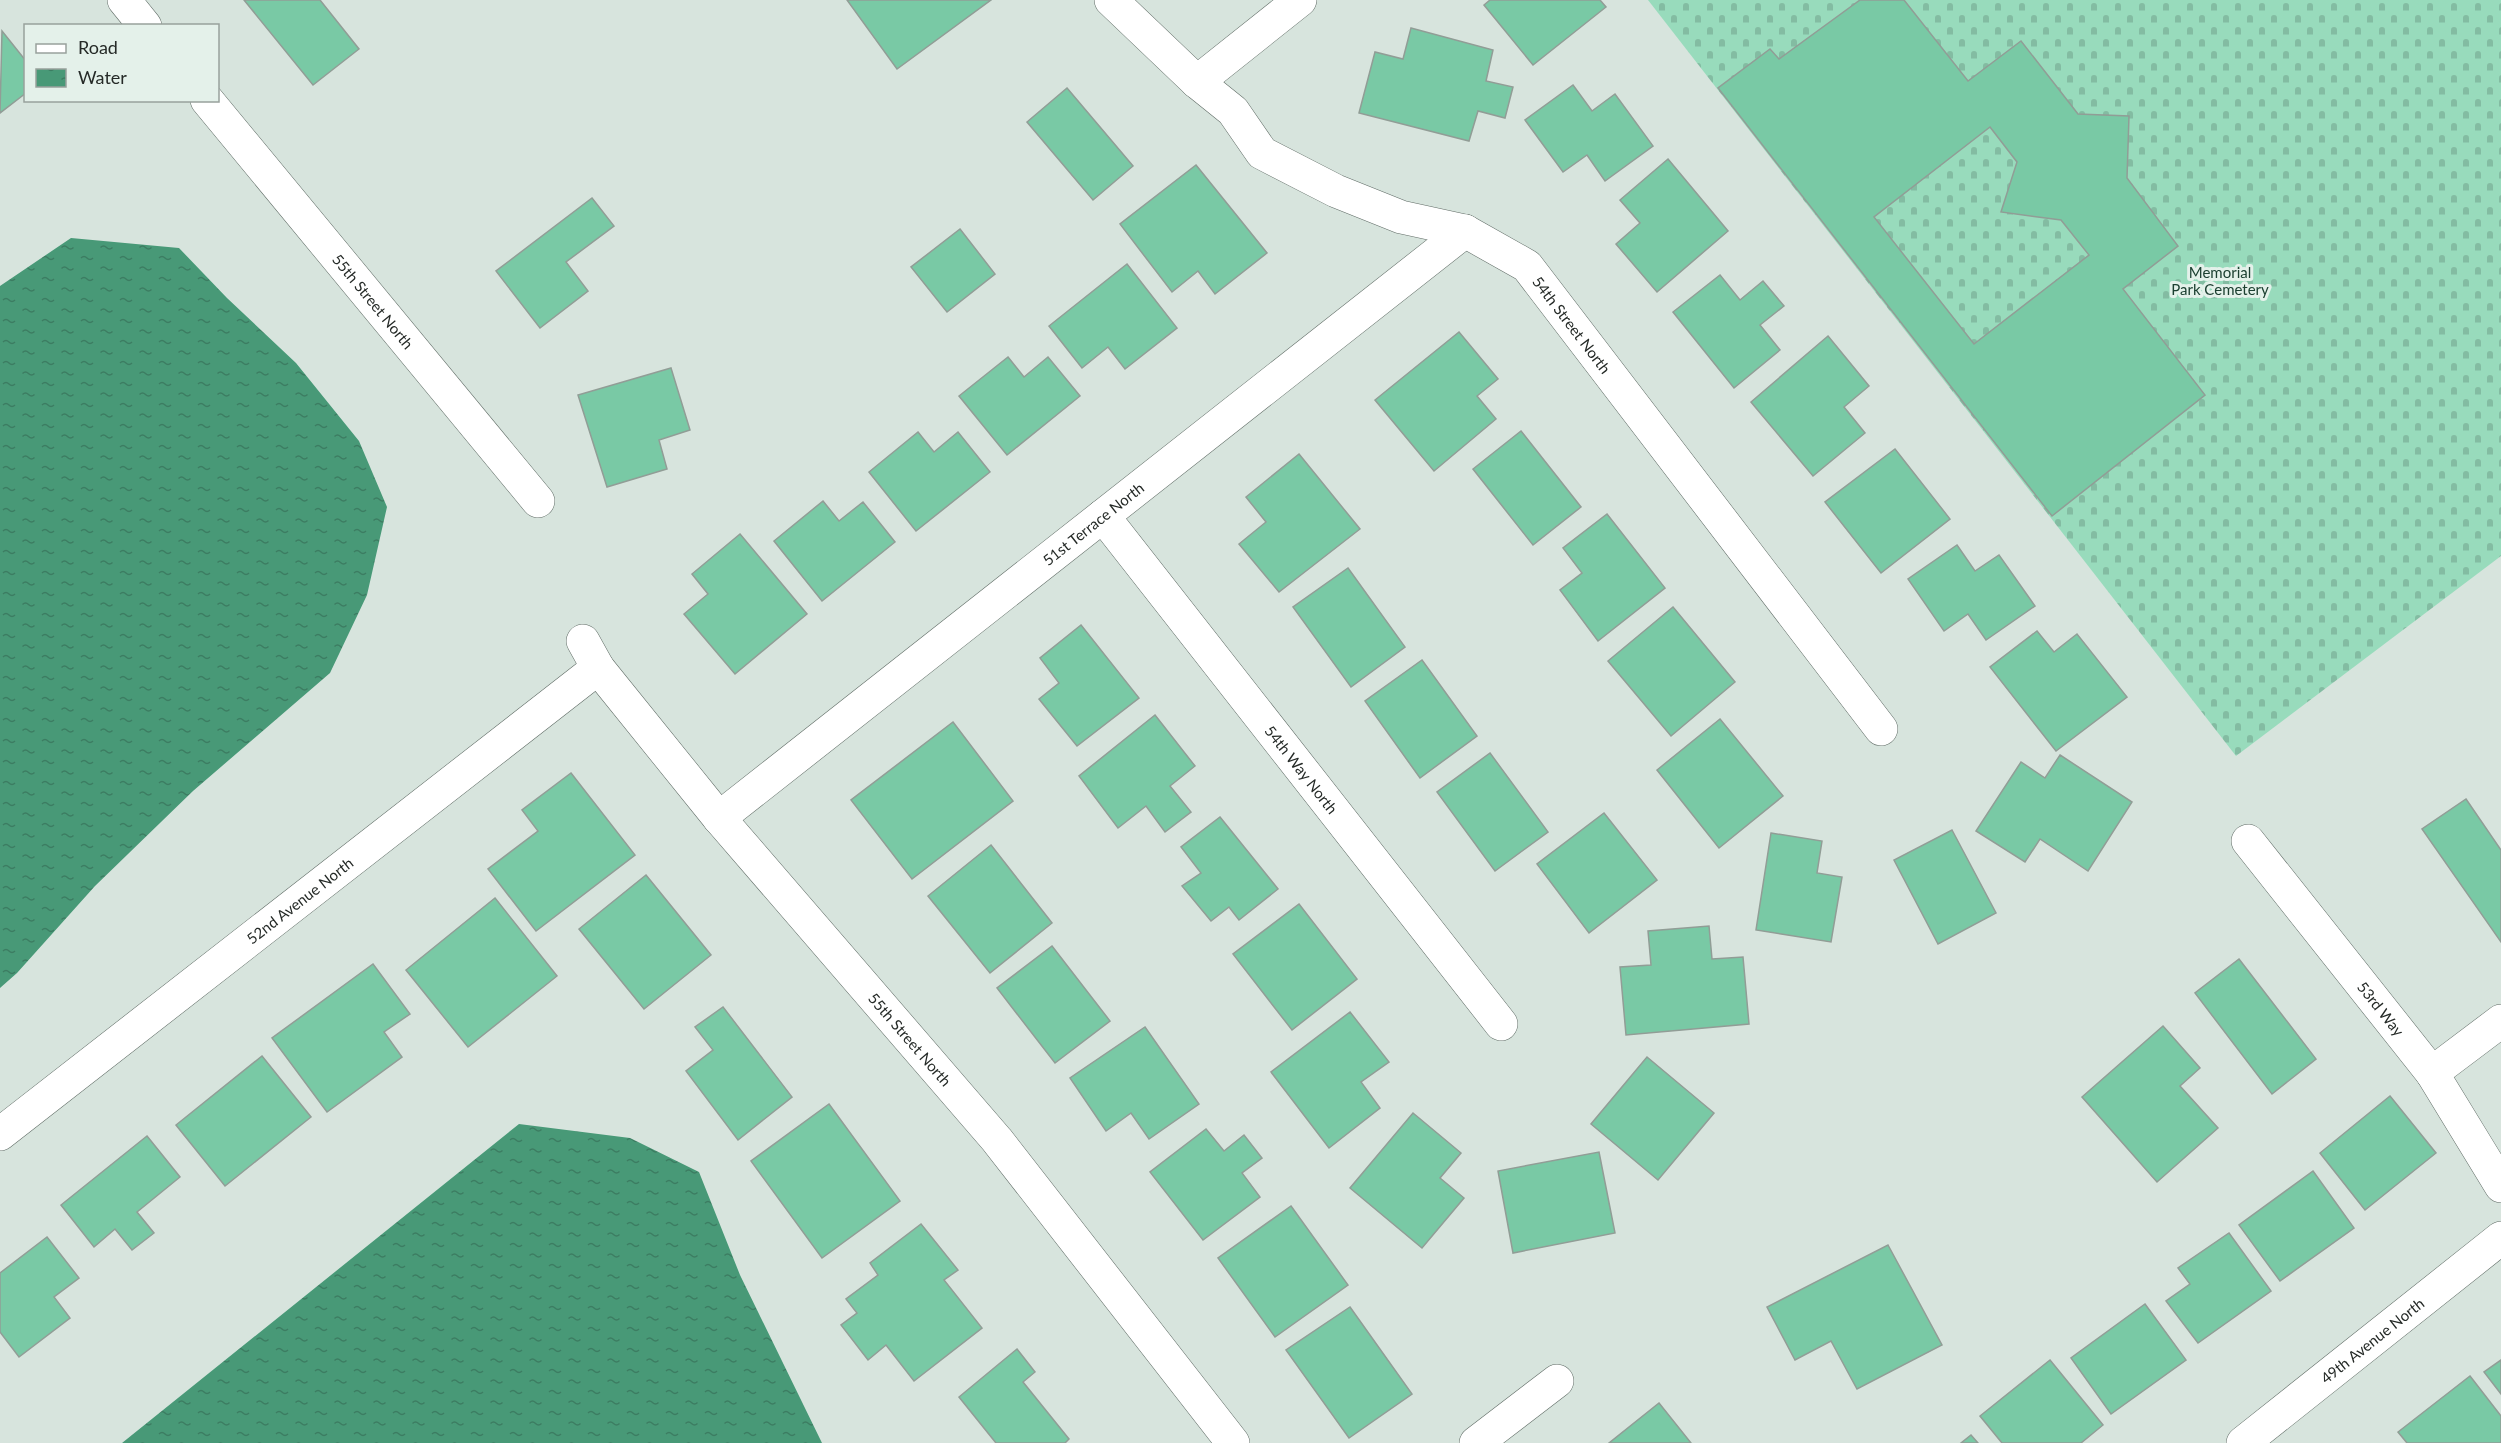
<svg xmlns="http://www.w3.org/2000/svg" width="2501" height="1443" viewBox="0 0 2501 1443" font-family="Lato,sans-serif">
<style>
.cemetery{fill:url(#cemetery-stones)}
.water{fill:url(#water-ripples)}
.building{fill:#79c9a5;stroke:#919d96;stroke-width:1.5;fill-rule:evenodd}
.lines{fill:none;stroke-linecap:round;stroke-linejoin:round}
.street-casing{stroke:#606c66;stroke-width:34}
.street{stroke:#fff;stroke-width:33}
.labels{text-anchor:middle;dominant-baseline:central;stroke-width:6;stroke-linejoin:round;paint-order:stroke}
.park-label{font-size:15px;fill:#1c4031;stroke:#e4f1ea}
.street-label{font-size:15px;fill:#252a27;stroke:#e4f1ea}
</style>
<defs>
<pattern id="cemetery-stones" width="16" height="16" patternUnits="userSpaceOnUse" patternTransform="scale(1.5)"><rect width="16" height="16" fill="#98dbbc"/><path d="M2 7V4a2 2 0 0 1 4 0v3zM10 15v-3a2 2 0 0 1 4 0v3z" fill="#83bca2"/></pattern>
<pattern id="water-ripples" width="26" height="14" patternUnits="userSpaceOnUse" patternTransform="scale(1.5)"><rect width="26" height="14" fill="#489977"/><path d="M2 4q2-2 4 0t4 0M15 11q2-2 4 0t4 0" fill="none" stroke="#3c7d62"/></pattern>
</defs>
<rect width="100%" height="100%" fill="#d7e4dd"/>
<path class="cemetery" d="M1648,0H2501V556L2236,756Z"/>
<g class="water">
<path d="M71,238L179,248L227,298L296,363L359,441L387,507L367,595L330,673L193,791L95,886L17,973L0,988V286Z"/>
<path d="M519,1124L630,1138L699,1172L740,1275L822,1443H122Z"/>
</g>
<g class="building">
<path d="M244,0H320L359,49L313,85Z"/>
<path d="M847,0H991L897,69Z"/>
<path d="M1490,0H1600L1606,7L1533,65L1484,5Z"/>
<path d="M1860,0H1904L1968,81L2021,41L2078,114L2129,116L2127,178L2178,246L2123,289L2205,395L2052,516L1718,88L1770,49L1779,59ZM1990,127L2017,162L2001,212L2061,220L2089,255L1974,344L1874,217Z"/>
<path d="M1411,28L1493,50L1486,81L1513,87L1505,118L1478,111L1469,141L1359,113L1375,52L1403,59Z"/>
<path d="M2,31L26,61V93L0,113Z"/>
<path d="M1573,85L1592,111L1615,94L1653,146L1605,181L1587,155L1563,172L1525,120Z"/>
<path d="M1067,88L1133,166L1093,200L1027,122Z"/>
<path d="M1668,159L1728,231L1657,292L1616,244L1640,223L1620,200Z"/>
<path d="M1196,165L1267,253L1215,294L1198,271L1172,292L1120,224Z"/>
<path d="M592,198L614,226L566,262L588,291L540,328L496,271Z"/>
<path d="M960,229L995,274L947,312L911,267Z"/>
<path d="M1127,264L1177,328L1125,369L1108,347L1082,368L1049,326Z"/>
<path d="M1720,275L1740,300L1763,281L1784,306L1760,325L1780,350L1734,388L1673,312Z"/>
<path d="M1459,332L1498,379L1477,396L1496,419L1434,471L1375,400Z"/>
<path d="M1828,336L1869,386L1844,407L1865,433L1813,476L1751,402Z"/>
<path d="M1008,357L1024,377L1048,357L1080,396L1007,455L959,396Z"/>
<path d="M671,368L690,430L659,440L667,469L607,487L578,395Z"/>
<path d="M1521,431L1581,507L1533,545L1473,469Z"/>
<path d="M918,432L934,452L958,432L990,472L916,531L869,472Z"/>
<path d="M1895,449L1950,519L1881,573L1825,502Z"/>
<path d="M1299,454L1360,529L1279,592L1239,544L1266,522L1246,497Z"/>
<path d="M823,501L839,521L863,502L895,542L822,601L774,541Z"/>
<path d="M1607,514L1665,588L1598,641L1560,590L1582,573L1563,548Z"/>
<path d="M740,534L807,614L735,674L684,614L708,594L692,574Z"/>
<path d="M1957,545L1975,571L1999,555L2035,606L1986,640L1968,614L1944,631L1908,579Z"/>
<path d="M1348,568L1405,647L1351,687L1293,607Z"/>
<path d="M1673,607L1735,682L1671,736L1608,661Z"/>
<path d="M1081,625L1139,698L1077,746L1039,699L1059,683L1040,658Z"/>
<path d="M2037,631L2054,652L2077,634L2127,697L2056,751L1990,667Z"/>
<path d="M1422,660L1477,736L1420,778L1365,701Z"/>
<path d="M1155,715L1195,766L1170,786L1191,812L1165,832L1146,806L1118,828L1079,776Z"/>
<path d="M1720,719L1783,796L1719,848L1657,770Z"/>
<path d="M953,722L1013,801L912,879L851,800Z"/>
<path d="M1490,753L1548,832L1495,871L1437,792Z"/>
<path d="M2060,755L2132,802L2088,871L2040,839L2025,862L1976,831L2021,762L2045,778Z"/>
<path d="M571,773L635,855L536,931L488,869L538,831L522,810Z"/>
<path d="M2466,799L2501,850V942L2422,829Z"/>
<path d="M1604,813L1657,880L1589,933L1537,864Z"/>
<path d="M1220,817L1278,889L1239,920L1229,907L1211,921L1182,886L1201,873L1181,847Z"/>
<path d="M1952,830L1996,913L1938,944L1894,860Z"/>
<path d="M1771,833L1822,841L1817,873L1842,877L1831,942L1756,930Z"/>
<path d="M991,845L1052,923L990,973L928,896Z"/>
<path d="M646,875L711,955L644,1009L579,929Z"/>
<path d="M495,898L557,976L468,1047L406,970Z"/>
<path d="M1299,904L1357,979L1292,1030L1233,954Z"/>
<path d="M1709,926L1712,959L1743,957L1749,1024L1626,1035L1620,967L1651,965L1648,931Z"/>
<path d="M1052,946L1110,1021L1055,1063L997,988Z"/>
<path d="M2239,959L2316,1059L2272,1094L2195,993Z"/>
<path d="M373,964L410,1014L384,1032L402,1057L327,1112L272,1038Z"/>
<path d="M723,1007L792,1097L738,1140L686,1071L713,1050L695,1027Z"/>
<path d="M1350,1012L1389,1062L1361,1082L1380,1108L1329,1148L1271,1072Z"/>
<path d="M2163,1026L2200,1068L2180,1086L2218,1128L2157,1182L2082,1097Z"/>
<path d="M1145,1027L1199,1104L1149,1139L1131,1113L1106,1131L1070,1078Z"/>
<path d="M262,1056L311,1117L225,1186L176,1125Z"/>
<path d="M1647,1057L1714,1113L1658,1180L1591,1124Z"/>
<path d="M2390,1096L2436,1153L2365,1210L2320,1153Z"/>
<path d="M829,1104L900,1201L822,1258L751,1161Z"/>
<path d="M1413,1113L1461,1153L1440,1178L1464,1198L1422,1248L1350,1188Z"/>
<path d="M1206,1129L1224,1151L1244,1135L1262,1158L1242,1173L1260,1197L1203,1240L1150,1172Z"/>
<path d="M147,1136L180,1177L137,1212L154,1233L132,1250L115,1229L94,1247L61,1205Z"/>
<path d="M1599,1152L1615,1233L1513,1253L1498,1171Z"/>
<path d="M2313,1171L2354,1228L2280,1281L2239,1225Z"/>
<path d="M1291,1206L1348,1285L1275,1337L1218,1258Z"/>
<path d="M921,1224L958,1270L944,1280L982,1328L914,1381L886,1345L868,1360L841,1325L857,1313L846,1299L878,1275L870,1263Z"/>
<path d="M2229,1233L2271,1291L2198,1343L2166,1301L2190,1284L2178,1268Z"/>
<path d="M47,1237L79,1278L54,1297L70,1318L19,1357L0,1332V1273Z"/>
<path d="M1888,1245L1942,1345L1857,1389L1831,1341L1795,1360L1767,1307Z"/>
<path d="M2145,1304L2186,1360L2111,1414L2071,1358Z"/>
<path d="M1350,1307L1412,1394L1349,1438L1286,1350Z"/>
<path d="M1017,1349L1035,1372L1023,1382L1069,1439L1065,1443H996L959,1397Z"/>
<path d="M2050,1360L2103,1425L2081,1443H2002L1980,1416Z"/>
<path d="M2501,1360V1394L2484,1372Z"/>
<path d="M2470,1376L2501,1416V1443H2407L2398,1432Z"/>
<path d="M1659,1403L1691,1443H1609Z"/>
<path d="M1971,1435L1978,1443H1961Z"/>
</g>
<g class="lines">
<g class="street-casing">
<g id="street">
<path d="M124,0L145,26"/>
<path id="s1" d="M1111,0L1197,82L1233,111L1262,153L1336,191L1401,217L1465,231L1527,266L1881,729"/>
<path d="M1197,82L1300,0"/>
<path id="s2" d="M207,100L538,501"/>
<path id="s3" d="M1103,516L1501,1024"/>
<path id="s4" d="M583,641L598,668L719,818L997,1140L1233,1443"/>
<path id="s5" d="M719,818L1465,231"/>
<path id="s6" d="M2248,841L2432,1073L2501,1186"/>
<path d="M2432,1073L2501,1021"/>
<path id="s7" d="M0,1134L598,668"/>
<path d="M1476,1443L1557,1381"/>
<path id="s8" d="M2243,1443L2501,1238"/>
</g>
</g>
<use href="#street" class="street"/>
</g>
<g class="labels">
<g class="park-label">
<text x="2220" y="272">Memorial<tspan x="2220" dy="17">Park Cemetery</tspan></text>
</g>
<g class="street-label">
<text stroke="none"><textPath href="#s2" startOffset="261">55th Street North</textPath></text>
<text stroke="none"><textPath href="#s1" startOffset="580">54th Street North</textPath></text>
<text stroke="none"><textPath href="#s5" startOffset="476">51st Terrace North</textPath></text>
<text stroke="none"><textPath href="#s3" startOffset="322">54th Way North</textPath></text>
<text stroke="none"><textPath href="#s7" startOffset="380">52nd Avenue North</textPath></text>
<text stroke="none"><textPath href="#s6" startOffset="214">53rd Way</textPath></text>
<text stroke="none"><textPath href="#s4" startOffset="516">55th Street North</textPath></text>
<text stroke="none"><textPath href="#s8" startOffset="165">49th Avenue North</textPath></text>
</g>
</g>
<rect x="24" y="24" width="195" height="78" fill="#e4f1ea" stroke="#98a19c" stroke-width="1.5"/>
<rect x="36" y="44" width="30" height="9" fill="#ffffff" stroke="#98a19c" stroke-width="1.5"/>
<text x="78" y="54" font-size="18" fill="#252a27">Road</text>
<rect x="36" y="69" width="30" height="18" fill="url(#water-ripples)" stroke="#98a19c" stroke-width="1.5"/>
<text x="78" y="84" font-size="18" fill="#252a27">Water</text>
</svg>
